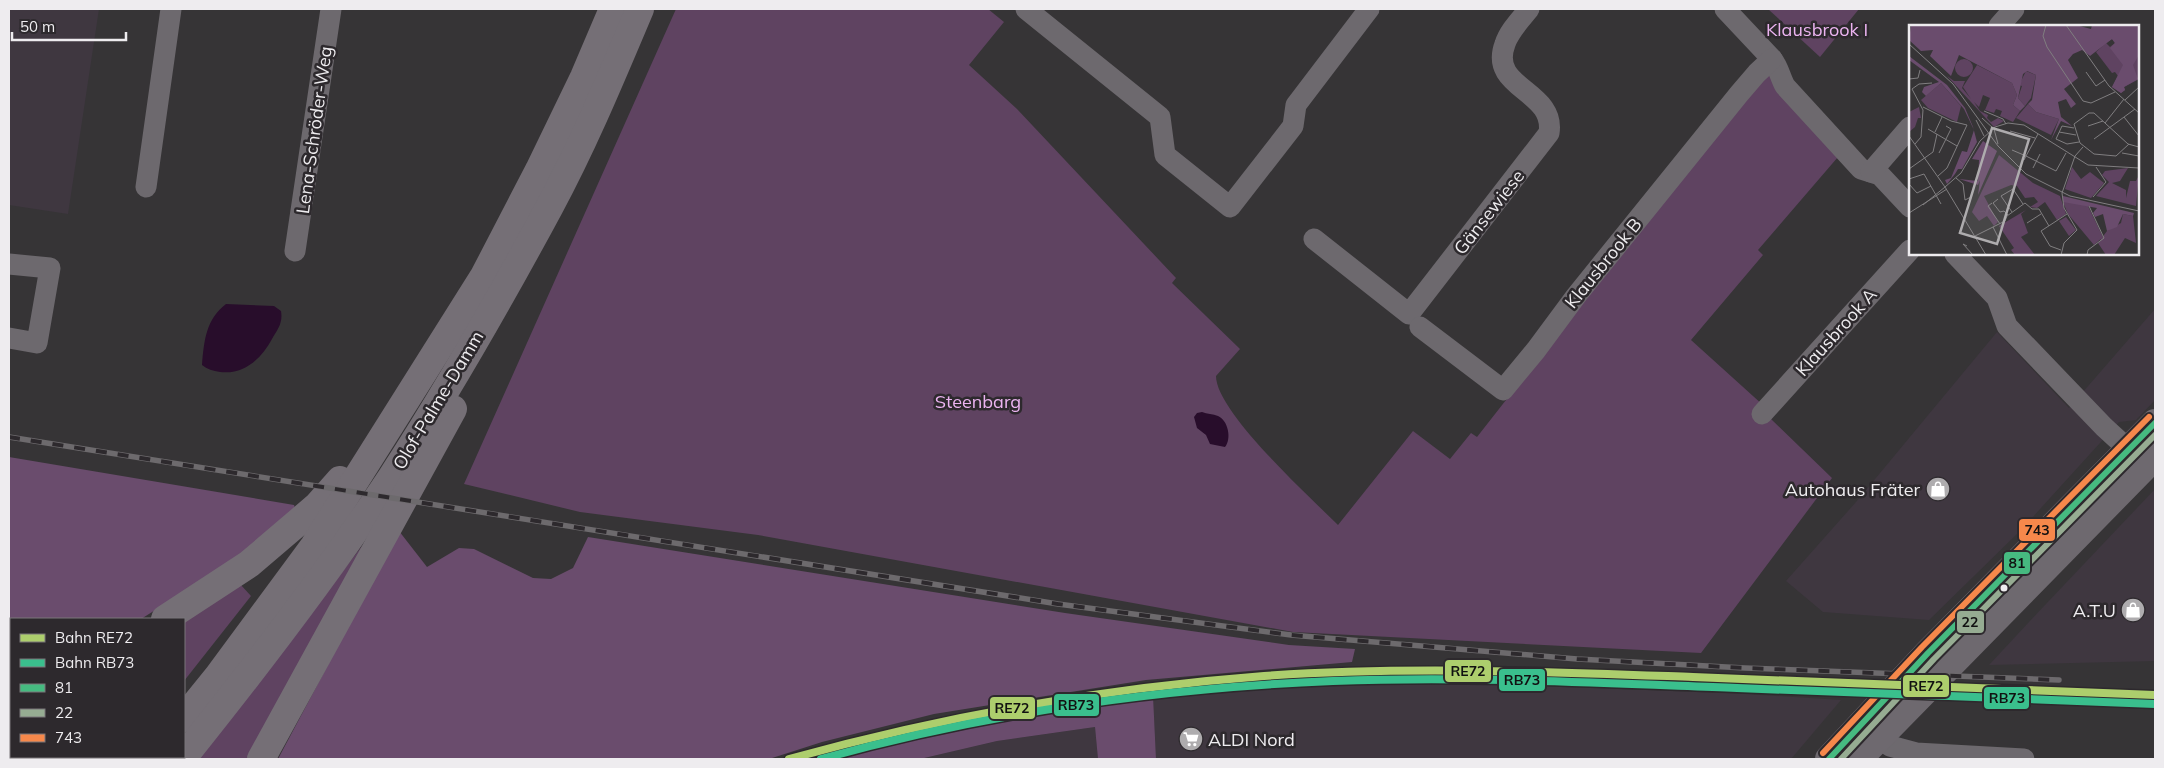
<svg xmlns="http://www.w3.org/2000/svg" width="2164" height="768" viewBox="0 0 2164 768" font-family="Mulish,sans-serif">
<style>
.built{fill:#3f3740}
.green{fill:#5f4361}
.forest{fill:#6a4c6d}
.water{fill:#280d2b}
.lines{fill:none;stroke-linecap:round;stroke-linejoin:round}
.minor{stroke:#6d696e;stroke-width:21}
.major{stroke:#6e696f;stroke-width:28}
.highway{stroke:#756f76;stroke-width:28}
.rail-casing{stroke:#6d6a6d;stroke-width:5.5}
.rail{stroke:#2d292d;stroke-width:4;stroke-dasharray:11;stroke-linecap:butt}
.bus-1-casing{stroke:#2d292d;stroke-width:10}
.bus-2-casing{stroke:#2d292d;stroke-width:10}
.bus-3-casing{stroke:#2d292d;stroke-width:10}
.bus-1{stroke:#46ba80;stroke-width:6}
.bus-2{stroke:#96ac92;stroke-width:6}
.bus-3{stroke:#f6884b;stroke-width:6}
.rail-1-casing{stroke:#2d292d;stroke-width:11}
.rail-2-casing{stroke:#2d292d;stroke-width:11}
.rail-1{stroke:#adce6d;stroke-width:8}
.rail-2{stroke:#3abf8d;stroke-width:8}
.bus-dot{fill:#eeecef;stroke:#2d292d;stroke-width:2}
.labels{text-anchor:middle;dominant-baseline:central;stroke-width:5;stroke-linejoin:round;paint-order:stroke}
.park-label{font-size:18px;fill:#ecb4f1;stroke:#2d292d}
.street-label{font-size:18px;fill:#eeecef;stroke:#2d292d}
.poi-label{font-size:18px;fill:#eeecef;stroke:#2d292d;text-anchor:end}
.inset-road{fill:none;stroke:#807e80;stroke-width:1}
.view{fill:#aeacae;fill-opacity:0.15;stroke:#aeacae;stroke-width:2.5}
.inset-edge{fill:none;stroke:#eeecef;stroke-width:2.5}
.line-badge{stroke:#2d292d;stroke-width:2}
.pale-badge-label{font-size:14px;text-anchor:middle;font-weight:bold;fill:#111}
</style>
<rect width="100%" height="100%" fill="#363436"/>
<g class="built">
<path d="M9,9H99L68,214L9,205Z"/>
<path d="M2155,309V400L2136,420L2119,422L2021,530L1929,620L1823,612L1786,581L1856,502L1997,332L2069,408Z"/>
<path d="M2155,489V661L1989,665L2029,622Z"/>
<path d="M1381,679L1744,694L1841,700L1791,759H1156L1153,695Z"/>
<path d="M1095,727L1098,759H920L997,741Z"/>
</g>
<g class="green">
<path d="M676,9H988L1004,22L969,65L1017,109L1176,278L1172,283L1240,349L1216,376C1216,412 1311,498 1338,525L1413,431L1450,459L1471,433L1477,437L1772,61L1844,150L1758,250L1763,255L1691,340L1774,415L1771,419L1832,478L1701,653L1293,632L758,535L580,512L464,484Z"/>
<path d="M1768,9H1859L1820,57Z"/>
<path d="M362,546L360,556L296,674L247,759H198Z"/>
<path d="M240,584L251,596L184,681V620Z"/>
</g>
<g class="forest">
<path d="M9,457L294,505L296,511L241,556L141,619H11V697L9,698Z"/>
<path d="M399,531L427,567L459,548L474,549L533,578L551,579L573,568L588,537L1065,613L1289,645L1355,649L1352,662L1146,680L934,714L822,742L769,759H278Z"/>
<path d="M1153,695L1156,759H1098L1095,727L997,741L920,759H824L915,733L1006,716Z"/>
</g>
<g class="water">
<path d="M226,304L274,306L281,311C283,323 278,329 272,339C261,359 244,375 220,372C213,371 207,369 202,365C204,341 206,319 226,304Z"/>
<path d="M1202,412C1207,414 1213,414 1218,416C1228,420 1232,439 1225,447L1210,444L1206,435L1197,428L1194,417L1197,413Z"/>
</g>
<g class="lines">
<g class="minor">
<path d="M1026,9L1160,117L1165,155L1230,207L1293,126L1296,105L1369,9"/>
<path d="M1725,9L1772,59C1779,68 1780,77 1785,86L1861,169L1880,175L1910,207"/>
<path d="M1999,26L2014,9"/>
<path d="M1871,172L1910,127"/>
<path d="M146,187L171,9"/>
<path d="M1314,239L1409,314L1549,133C1556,90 1488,89 1505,44C1509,31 1521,19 1529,9"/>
<path d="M295,251L331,9"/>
<path d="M1955,254L1997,298L2007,326L2104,427L2140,460"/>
<path d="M9,264L50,268L37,343L9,338"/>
<path d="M1420,327L1503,390L1536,350L1576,296L1739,94L1757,73L1772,59"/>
<path d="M1762,414L1910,250"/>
<path d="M1868,730L1890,746L1916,753L2024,759"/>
</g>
<g class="major">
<path d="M56,757L60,759"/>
<path d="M9,759H10"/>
<path d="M1829,759L1928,653L2155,423"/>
<path d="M1858,759L2155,456"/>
</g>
<g class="highway">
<path d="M165,619L249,564L317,506L340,480"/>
<path d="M184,718L218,676L314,546L484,276L539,170L584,77L613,9"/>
<path d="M9,724L11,721"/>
<path d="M150,759L152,757"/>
<path d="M182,759C255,668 326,576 391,478C448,390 500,299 550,206C584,143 612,75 640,9"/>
<path d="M261,759L453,409"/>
</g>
<g class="rail-casing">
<path id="rail" d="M9,437L1058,604L1291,635L1577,659L1745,668L2059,680"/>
</g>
<use href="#rail" class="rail"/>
<g class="bus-1-casing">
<path id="bus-1" d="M1829,759L1928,653L2155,423"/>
</g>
<g class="bus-2-casing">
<path id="bus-2" d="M1841,759L1934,659L2155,435"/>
</g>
<g class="bus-3-casing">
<path id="bus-3" d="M1823,753L1922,647L2149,417"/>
</g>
<use href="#bus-1" class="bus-1"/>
<use href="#bus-2" class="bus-2"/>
<use href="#bus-3" class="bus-3"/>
<g class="rail-1-casing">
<path id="rail-1" d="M789,759C945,716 1103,688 1264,676C1407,666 1550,672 1693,677C1847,683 2001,689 2155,695"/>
</g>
<g class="rail-2-casing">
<path id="rail-2" d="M821,759C987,713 1161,688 1333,681C1468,676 1602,683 1737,688C1876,693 2015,698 2155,704"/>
</g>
<use href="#rail-1" class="rail-1"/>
<use href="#rail-2" class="rail-2"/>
</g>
<defs>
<g id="shop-disc" transform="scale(1.25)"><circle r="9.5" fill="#aeacae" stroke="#2d292d"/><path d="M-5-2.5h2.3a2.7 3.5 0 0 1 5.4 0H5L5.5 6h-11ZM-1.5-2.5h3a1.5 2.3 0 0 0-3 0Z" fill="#fff"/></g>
<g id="supermarket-disc" transform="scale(1.25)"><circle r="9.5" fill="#aeacae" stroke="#2d292d"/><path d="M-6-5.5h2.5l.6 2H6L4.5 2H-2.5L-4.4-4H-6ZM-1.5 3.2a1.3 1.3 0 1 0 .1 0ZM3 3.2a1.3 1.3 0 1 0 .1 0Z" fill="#fff"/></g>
</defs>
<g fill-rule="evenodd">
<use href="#shop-disc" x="1938" y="489"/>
<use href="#shop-disc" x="2133" y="610"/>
<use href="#supermarket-disc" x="1191" y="739"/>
</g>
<circle class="bus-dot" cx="2004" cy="588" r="4.5"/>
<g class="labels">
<g class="park-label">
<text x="1817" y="29">Klausbrook I</text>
<text x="978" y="401">Steenbarg</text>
</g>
<g class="street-label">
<text transform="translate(314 130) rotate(-82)">Lena-Schröder-Weg</text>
<text transform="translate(1489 212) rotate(-52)">Gänsewiese</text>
<text transform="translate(1603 263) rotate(-51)">Klausbrook B</text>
<text transform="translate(1836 332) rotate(-48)">Klausbrook A</text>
<text transform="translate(438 400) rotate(-59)">Olof-Palme-Damm</text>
</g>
<g class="poi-label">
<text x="1920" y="489">Autohaus Fräter</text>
<text x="2116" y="610">A.T.U</text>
<text x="1208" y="739" text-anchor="start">ALDI Nord</text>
</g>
</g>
<g transform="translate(1909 25)">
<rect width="230" height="230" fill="#363436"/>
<path d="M230,0V54L215,62L216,65L212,68L203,62L209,51L206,47L203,48L187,27L197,18L201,22L206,18L203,14L200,16L190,6ZM46 43a9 9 0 1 1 18 0a9 9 0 1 1-18 0ZM68,40L103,58L108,70L104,80L111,86L104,97L91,91L93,86L87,84L85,88L76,85L81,73L74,70L70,82L65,77L71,86L79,90L78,93L82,97L89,93L95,96L85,102L38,51L45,56H56L53,63L62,74L54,62ZM117,46L127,50L122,73L116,81L109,73L113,61L110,60ZM32,58L52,81L48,97L19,83L12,75ZM119,79L127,87L150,94L142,110L107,93ZM10,82L12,93H9L6,102L0,107V87ZM90,130L124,158L151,171L157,189L148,195L136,177L128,183L121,182L129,177L125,172L116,173L108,161L102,160L75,171L89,197L85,201L78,191L70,196L63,187ZM163,142L172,154L181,147L195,158L182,173L156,164ZM219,143L211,156L203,158L217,165V173L221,156H227L230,150L227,181L187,171L200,157L193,150L196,146ZM161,176L179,181L194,212L185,220L159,189L154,177ZM117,185L112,189L119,208L112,212L126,230H106L102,225L105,223L90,201ZM214,189L224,191L227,218L216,213L205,230H197L189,218L198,206L212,198ZM157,192L167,205L160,211L150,196Z" fill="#5f4361"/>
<path d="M2,0H167L182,4L183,0H230V30L224,40L229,54L215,62L216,65L212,68L203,62L214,40L201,23L206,18L203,14L181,31L173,25L164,29L159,35L169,53L155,64L167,79L162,83L157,74L149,77L152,92L163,101L152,96L142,115L150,94L127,87L119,79L123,75L127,50L118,46L114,49L109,73L116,81L111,86L104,80L108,70L103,58L50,30L42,51L21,31L24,25L12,26L0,15ZM0,31L38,60L56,83L64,102L68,117L53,144H49L46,149L38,159L36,155L42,153L53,126L58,127L65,105L55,84L32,58L17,71L13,67L15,62L30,57L0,35ZM74,116L88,126L69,170L71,155L69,160L50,154L69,156L70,135L63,134ZM154,171L225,188L224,191L214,189L208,202L198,206L194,189L186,192L184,188L188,183L154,177Z" fill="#6a4c6d"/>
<path class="inset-road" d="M137,0L134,11L138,22L174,76L182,78L206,67M157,0L200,61L230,88M0,19L44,59L89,121L117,149L161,171L230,186M177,47L187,61L196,55M0,54L9,53L11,45M216,75L230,62M14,82L42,96L58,100L38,143L29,151M75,86L94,94L97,99M215,92L230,111M73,93L85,104L89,119M67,95L75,111M196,98L215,74M179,101L194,96M165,103L153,101L147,114L158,119L170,117M19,104L48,121M101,106L126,113M26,107L33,92M150,107L167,110M129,109L117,131L147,146L157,128M0,111L36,162L14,180M185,114L226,84M6,119L12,112L14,85L3,64L10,59L23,58M220,119L207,131L185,129L171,118L165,99L180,88H185L219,119L230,122M103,125L117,131L115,135M30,128L42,104L37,101M213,128L230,131M124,143L131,129M0,144L24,127L28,109M47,153L54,159L56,175L62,172M0,154L15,149L32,179M0,159L8,168L22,161M184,172L197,157L187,142M89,174L84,178L91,187L95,186L99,190M83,178L79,181L91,199M103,187L92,171L104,164L114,179M0,188L38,164M118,198L132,189M84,202L98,230M50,208L56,194M66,211L96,196L98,191L116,178L123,184H130L140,201M58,221L54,219L64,230M152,225L141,221L132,206L158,189M77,230L36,162L52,148L71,116L86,102L99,98L115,100L179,140L230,143M152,230L155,218L168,205L155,183L153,168L166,131L174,122M178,230L179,225L195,213L180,181"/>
<path class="view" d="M83,103L120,114L88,219L51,208Z"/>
<rect width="230" height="230" class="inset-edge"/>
</g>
<g class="line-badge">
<rect x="2018" y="518" width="38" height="24" rx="5" fill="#f6884b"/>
<rect x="2003" y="551" width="28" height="24" rx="5" fill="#46ba80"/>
<rect x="1956" y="610" width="29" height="24" rx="5" fill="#96ac92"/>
<rect x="1444" y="659" width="48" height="24" rx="5" fill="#adce6d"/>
<rect x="1498" y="668" width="48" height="24" rx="5" fill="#3abf8d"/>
<rect x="1902" y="674" width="48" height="24" rx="5" fill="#adce6d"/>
<rect x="1983" y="686" width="47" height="24" rx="5" fill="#3abf8d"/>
<rect x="1053" y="693" width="47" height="24" rx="5" fill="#3abf8d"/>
<rect x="989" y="696" width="47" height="24" rx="5" fill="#adce6d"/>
</g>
<g class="pale-badge-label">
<text x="2037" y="535">743</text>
<text x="2017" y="568">81</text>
<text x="1970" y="627">22</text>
<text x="1468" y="676">RE72</text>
<text x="1522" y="685">RB73</text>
<text x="1926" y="691">RE72</text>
<text x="2007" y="703">RB73</text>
<text x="1076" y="710">RB73</text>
<text x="1012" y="713">RE72</text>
</g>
<rect width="2164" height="768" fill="none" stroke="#eeecef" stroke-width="20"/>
<rect x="10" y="618" width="175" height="140" fill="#2d292d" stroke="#7a777b"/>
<rect x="20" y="634" width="25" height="8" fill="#adce6d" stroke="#7a777b"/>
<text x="55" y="643" font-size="15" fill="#eeecef">Bahn RE72</text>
<rect x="20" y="659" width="25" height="8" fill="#3abf8d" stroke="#7a777b"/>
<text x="55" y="668" font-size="15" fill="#eeecef">Bahn RB73</text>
<rect x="20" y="684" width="25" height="8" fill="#46ba80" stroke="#7a777b"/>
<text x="55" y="693" font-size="15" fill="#eeecef">81</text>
<rect x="20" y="709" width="25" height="8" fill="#96ac92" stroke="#7a777b"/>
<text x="55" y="718" font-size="15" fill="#eeecef">22</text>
<rect x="20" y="734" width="25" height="8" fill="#f6884b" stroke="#7a777b"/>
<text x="55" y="743" font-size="15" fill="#eeecef">743</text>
<path d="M12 32v8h114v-8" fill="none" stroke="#eeecef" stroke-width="2.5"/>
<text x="20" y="32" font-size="15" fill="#eeecef" stroke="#2d292d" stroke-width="4" paint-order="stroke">50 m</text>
</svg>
